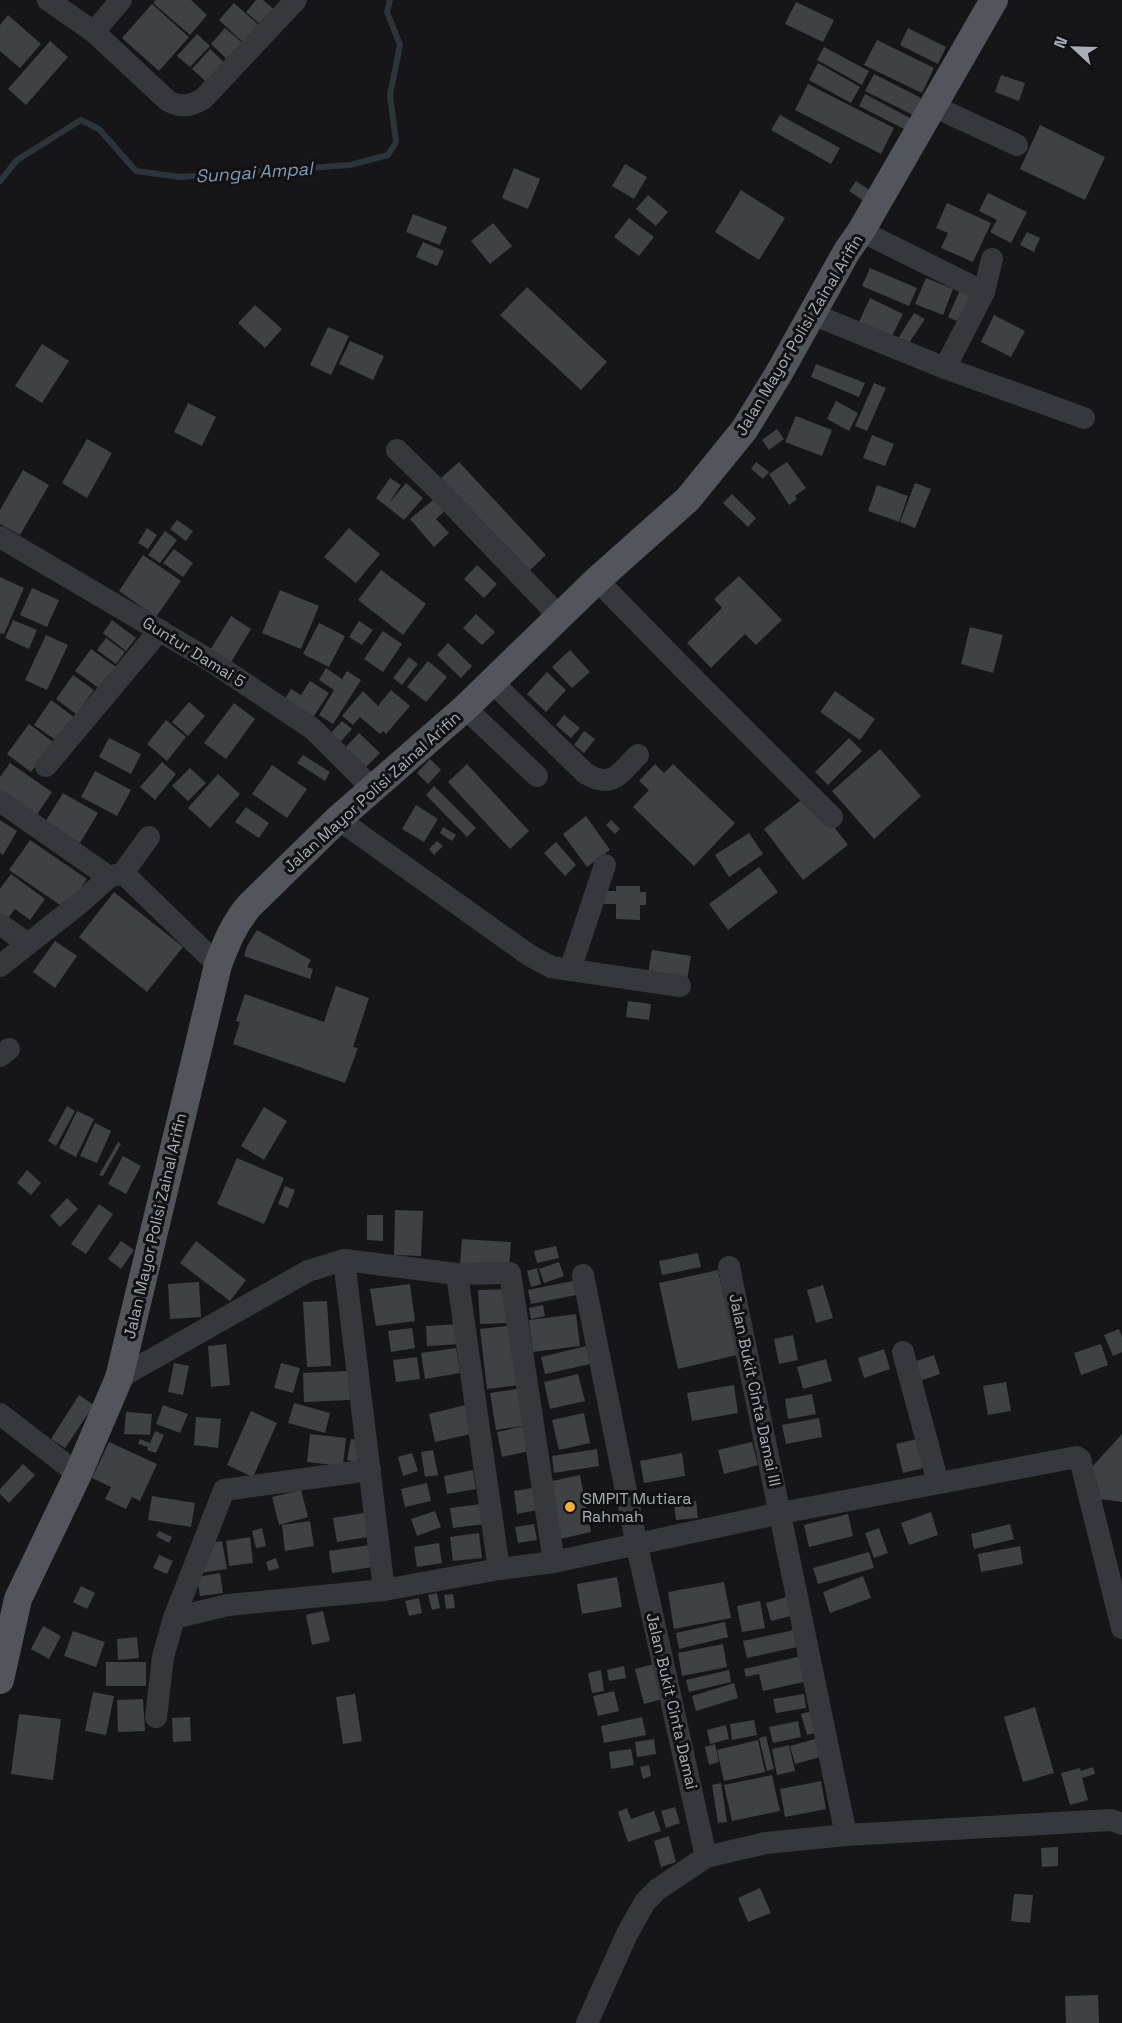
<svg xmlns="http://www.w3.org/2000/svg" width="1122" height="2023" viewBox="0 0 1122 2023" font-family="'Space Grotesk',sans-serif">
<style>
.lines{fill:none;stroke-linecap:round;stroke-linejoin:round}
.stream{stroke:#2c353c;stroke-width:6}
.building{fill:#404145}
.minor{stroke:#37383d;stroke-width:22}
.major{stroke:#53555c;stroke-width:28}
.poi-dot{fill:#f2b134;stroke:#111113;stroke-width:2}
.labels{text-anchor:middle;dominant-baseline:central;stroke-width:6;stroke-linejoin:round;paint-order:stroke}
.street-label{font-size:16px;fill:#a8adb8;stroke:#111113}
.poi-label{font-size:16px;fill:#a8adb8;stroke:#111113;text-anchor:start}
.water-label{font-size:18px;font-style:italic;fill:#7f9bb3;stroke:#111113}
</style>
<rect width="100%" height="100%" fill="#161618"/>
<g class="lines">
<path class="stream" d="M0,181L17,160L81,120L99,129L136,171L180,177L350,165L388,155L396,142L390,95L400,45L387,12L390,0"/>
</g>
<g class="building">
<path d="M156,0H191L207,15L190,35L153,3Z"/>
<path d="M256,0H263L276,11L262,26L246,12Z"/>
<path d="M796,2L834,20L823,42L785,24Z"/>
<path d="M234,3L261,27L246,45L219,20Z"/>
<path d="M152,4L189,37L159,71L122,38Z"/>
<path d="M8,15L41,44L20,68L0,51V25Z"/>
<path d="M225,28L245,45L230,62L211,44Z"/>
<path d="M908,28L946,47L938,64L900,45Z"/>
<path d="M197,34L210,46L190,67L177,56Z"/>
<path d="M877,40L934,68L922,93L864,65Z"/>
<path d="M50,41L68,57L26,105L8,89Z"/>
<path d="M824,47L869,71L862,85L817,60Z"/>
<path d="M210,49L229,67L212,87L192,69Z"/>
<path d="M818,63L860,87L851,103L809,80Z"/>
<path d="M874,74L921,98L913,115L865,91Z"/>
<path d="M1001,75L1025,83L1019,101L995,92Z"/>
<path d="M808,84L894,128L881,154L795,110Z"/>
<path d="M865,94L910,118L904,129L859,106Z"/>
<path d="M780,115L840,148L831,164L771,130Z"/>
<path d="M1040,125L1105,157L1085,200L1020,169Z"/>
<path d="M625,164L647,177L634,199L612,186Z"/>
<path d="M514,168L540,179L528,209L502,198Z"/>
<path d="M856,181L871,191L864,201L849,191Z"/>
<path d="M741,190L785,218L759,260L715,232Z"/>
<path d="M988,193L1027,212L1011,243L990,232L997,220L979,211Z"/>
<path d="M648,195L668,212L656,226L636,209Z"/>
<path d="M947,203L991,223L973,262L941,248L948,233L936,228Z"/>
<path d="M413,214L447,227L440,245L406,232Z"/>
<path d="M629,218L654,237L639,256L614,237Z"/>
<path d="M493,223L512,246L490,264L471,241Z"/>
<path d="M1027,232L1040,238L1034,252L1020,245Z"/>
<path d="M423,242L444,251L437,266L416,257Z"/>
<path d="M870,268L917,288L909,306L862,286Z"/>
<path d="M926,278L953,289L943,315L915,304Z"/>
<path d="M527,287L607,362L581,390L500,315Z"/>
<path d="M960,290L973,296L961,323L948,317Z"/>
<path d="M870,298L903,314L889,342L857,326Z"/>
<path d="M255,305L282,329L265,348L238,323Z"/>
<path d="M914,313L925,319L907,346L897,340Z"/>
<path d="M994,315L1025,331L1011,357L981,342Z"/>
<path d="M328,327L349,336L331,375L310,365Z"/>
<path d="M350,341L384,356L373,380L339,364Z"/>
<path d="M42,344L69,361L42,403L15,386Z"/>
<path d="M816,364L865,383L859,397L811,377Z"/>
<path d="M874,383L886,388L867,431L855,426Z"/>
<path d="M836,401L858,413L849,431L827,419Z"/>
<path d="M188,403L216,417L202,446L174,432Z"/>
<path d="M796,416L832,430L822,456L785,442Z"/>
<path d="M777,429L784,439L769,450L762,440Z"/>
<path d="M872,435L894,444L885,466L863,458Z"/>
<path d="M87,439L112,453L87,498L62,483Z"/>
<path d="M459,462L546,555L528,572L441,478Z"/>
<path d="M756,462L769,472L763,479L751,469Z"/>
<path d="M787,462L806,488L795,496L797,499L789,505L769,474Z"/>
<path d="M23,470L49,485L20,535L0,524V510Z"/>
<path d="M390,478L401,485L389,503L406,483L423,498L404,520L376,498Z"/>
<path d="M915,483L931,489L915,528L900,522Z"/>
<path d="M877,485L908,496L899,522L868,511Z"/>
<path d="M732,494L756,518L748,527L723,503Z"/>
<path d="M438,496L448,508L436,519L449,533L434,547L410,519Z"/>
<path d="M177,520L193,531L186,541L170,529Z"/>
<path d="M147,528L157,535L148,549L138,543Z"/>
<path d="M349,528L380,554L356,583L324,557Z"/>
<path d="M165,531L177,540L160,563L148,555Z"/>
<path d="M174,549L193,563L183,577L163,563Z"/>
<path d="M143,555L181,581L156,617L119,591Z"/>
<path d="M477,565L497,584L484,598L464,579Z"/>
<path d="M381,570L426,604L403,635L358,600Z"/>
<path d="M739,576L782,620L756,645L745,634L711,668L687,643L722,608L714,599Z"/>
<path d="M0,577L24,588L4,634L0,633Z"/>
<path d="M32,588L59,600L47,627L20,615Z"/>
<path d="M280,590L319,606L301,649L262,633Z"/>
<path d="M476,614L495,632L482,645L463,628Z"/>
<path d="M231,616L251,629L230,664L209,652Z"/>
<path d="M13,620L37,630L29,649L5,638Z"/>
<path d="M112,620L136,638L126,651L103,633Z"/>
<path d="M359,621L373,630L362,645L349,637Z"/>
<path d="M319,623L345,636L329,667L303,654Z"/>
<path d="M970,627L1003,635L993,673L961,664Z"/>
<path d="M383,631L402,644L383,672L364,659Z"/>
<path d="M46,635L68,645L47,690L25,680Z"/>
<path d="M106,638L125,652L116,664L97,650Z"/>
<path d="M448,643L472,666L461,678L437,655Z"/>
<path d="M91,649L116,667L100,689L75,671Z"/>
<path d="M570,650L590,672L572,688L552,667Z"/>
<path d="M409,657L418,664L402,685L393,678Z"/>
<path d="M428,661L447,677L426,702L407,687Z"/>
<path d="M326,668L342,679L347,671L361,680L333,724L319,715L334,690L319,680Z"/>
<path d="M547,672L566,690L546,712L527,694Z"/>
<path d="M73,675L94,690L76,714L56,699Z"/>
<path d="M310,681L329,693L310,722L283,702L291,689L301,695Z"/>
<path d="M391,690L410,706L386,734L383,731L380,734L360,717L353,725L342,716L363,691L378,706Z"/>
<path d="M835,691L875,719L860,740L820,712Z"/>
<path d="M51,700L74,717L57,741L34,725Z"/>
<path d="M189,702L205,716L188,736L172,722Z"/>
<path d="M234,703L255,719L226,759L204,743Z"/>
<path d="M564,715L580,728L571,738L556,725Z"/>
<path d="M166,720L186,737L167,761L147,744Z"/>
<path d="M342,721L352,729L336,747L326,738Z"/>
<path d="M29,724L53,742L31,772L7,754Z"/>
<path d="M584,731L595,739L584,753L574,745Z"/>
<path d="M359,733L380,753L365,768L344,749Z"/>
<path d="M109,738L141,754L131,774L99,757Z"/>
<path d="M849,738L862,751L828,785L815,772Z"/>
<path d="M880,749L921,796L874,839L832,791Z"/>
<path d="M303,755L330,772L325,781L297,763Z"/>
<path d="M430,759L441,770L428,784L417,773Z"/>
<path d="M162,762L176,774L155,800L140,787Z"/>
<path d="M10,763L52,792L36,816L0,791V777Z"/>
<path d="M467,764L529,831L510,849L448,782Z"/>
<path d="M655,764L664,773L673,764L735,823L694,866L633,807L649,790L639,781Z"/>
<path d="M272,765L307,789L287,818L252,794Z"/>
<path d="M190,768L206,783L188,801L172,786Z"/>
<path d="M95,771L131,790L117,816L81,797Z"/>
<path d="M218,774L240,794L210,828L188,808Z"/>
<path d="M434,786L476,828L467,837L426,795Z"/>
<path d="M63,793L98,813L80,843L45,822Z"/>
<path d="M809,794L848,845L803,880L764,829Z"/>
<path d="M416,805L438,819L424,842L402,829Z"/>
<path d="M246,807L269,823L259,838L235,822Z"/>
<path d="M586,816L610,850L587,867L563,834Z"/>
<path d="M0,820L17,831L3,855L0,853Z"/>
<path d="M611,820L620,829L615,834L606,825Z"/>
<path d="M443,827L456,835L452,841L440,833Z"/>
<path d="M749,833L763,854L729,877L715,855Z"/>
<path d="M30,840L87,879L66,909L9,870Z"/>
<path d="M437,841L443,846L434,855L429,849Z"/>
<path d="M556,842L576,865L565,876L544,853Z"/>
<path d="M759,867L778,892L728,930L709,904Z"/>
<path d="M11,874L45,899L30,920L15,909L3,925L0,923V889Z"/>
<path d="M616,886H640V892H646V905H640V920L616,919V904H603V891H616Z"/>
<path d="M114,892L183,947L147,992L79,937Z"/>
<path d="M257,930L311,960L307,967L313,969L310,979L244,956L247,946Z"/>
<path d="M55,941L77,956L55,988L33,972Z"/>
<path d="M652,950L691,956L687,980L648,974Z"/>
<path d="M336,986L369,998L353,1047L358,1048L345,1083L233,1044L240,1022L236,1021L245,994L324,1022Z"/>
<path d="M628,1001L651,1004L649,1020L626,1017Z"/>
<path d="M67,1106L75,1111L56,1146L48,1141Z"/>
<path d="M264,1107L287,1121L264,1160L241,1146Z"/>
<path d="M77,1111L94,1119L76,1157L59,1148Z"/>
<path d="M95,1123L111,1131L97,1163L80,1156Z"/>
<path d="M118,1142L121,1144L103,1176L99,1175Z"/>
<path d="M123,1156L141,1166L126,1194L108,1184Z"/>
<path d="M237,1158L284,1178L264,1224L217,1204Z"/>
<path d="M27,1170L41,1183L31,1195L17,1183Z"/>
<path d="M285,1186L295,1190L288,1208L278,1204Z"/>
<path d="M67,1198L78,1209L60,1227L50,1216Z"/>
<path d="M99,1204L113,1214L86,1254L71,1244Z"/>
<path d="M395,1210L423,1211L421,1256L394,1255Z"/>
<path d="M367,1215H383V1241L367,1240Z"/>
<path d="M462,1239L511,1242L509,1268L460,1265Z"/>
<path d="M121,1241L134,1250L121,1269L108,1259Z"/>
<path d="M196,1241L246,1280L230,1301L180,1263Z"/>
<path d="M556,1246L559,1258L537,1263L534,1251Z"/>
<path d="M698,1253L701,1267L662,1275L659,1261Z"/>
<path d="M559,1262L564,1276L544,1283L539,1269Z"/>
<path d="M537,1268L541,1284L531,1287L527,1271Z"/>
<path d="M718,1270L737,1355L678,1369L659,1283Z"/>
<path d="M573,1281L576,1295L531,1304L528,1290Z"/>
<path d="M199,1282L201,1317L170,1319L168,1284Z"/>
<path d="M410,1284L415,1321L376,1326L370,1289Z"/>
<path d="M823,1285L833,1318L816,1323L807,1290Z"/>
<path d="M509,1289L510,1323L480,1324L478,1290Z"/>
<path d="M327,1301L331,1366L307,1367L303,1302Z"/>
<path d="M543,1305L545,1316L531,1319L529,1308Z"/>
<path d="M576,1314L580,1346L533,1352L529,1320Z"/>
<path d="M461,1324L462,1344L427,1346L426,1326Z"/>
<path d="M514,1325L521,1385L487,1389L480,1329Z"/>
<path d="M412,1328L415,1348L391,1352L388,1331Z"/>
<path d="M1119,1329L1122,1337V1352L1113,1356L1104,1335Z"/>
<path d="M793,1335L798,1360L779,1364L774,1339Z"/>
<path d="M226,1344L230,1385L211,1387L208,1346Z"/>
<path d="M1101,1344L1108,1365L1081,1375L1074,1353Z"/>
<path d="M586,1346L590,1364L545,1374L541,1357Z"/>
<path d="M456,1348L460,1373L425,1379L421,1353Z"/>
<path d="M884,1349L890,1369L864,1378L858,1358Z"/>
<path d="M934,1355L940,1374L914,1383L908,1364Z"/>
<path d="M417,1357L420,1379L396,1382L393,1360Z"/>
<path d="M826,1359L832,1381L803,1389L797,1367Z"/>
<path d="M174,1363L189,1366L183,1395L168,1392Z"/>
<path d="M281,1363L300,1368L293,1393L274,1388Z"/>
<path d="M348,1371L350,1400L304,1402L303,1373Z"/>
<path d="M578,1374L585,1401L550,1409L544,1382Z"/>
<path d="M1006,1382L1011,1411L988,1415L983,1386Z"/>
<path d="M734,1385L738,1413L692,1421L687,1393Z"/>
<path d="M522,1388L528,1425L496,1430L490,1393Z"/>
<path d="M812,1394L816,1414L788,1419L785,1399Z"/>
<path d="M79,1395L94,1405L65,1448L51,1439Z"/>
<path d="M294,1403L330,1413L325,1433L288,1423Z"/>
<path d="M163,1405L188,1414L180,1433L156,1424Z"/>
<path d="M465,1405L471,1434L435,1442L429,1414Z"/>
<path d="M251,1411L277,1423L253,1477L227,1465Z"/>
<path d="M126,1412L152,1414L150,1435L124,1434Z"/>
<path d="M584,1413L590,1443L559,1450L552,1420Z"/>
<path d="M196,1417L221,1419L218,1448L194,1445Z"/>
<path d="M819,1418L822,1437L786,1444L782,1425Z"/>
<path d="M529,1425L534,1450L502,1457L497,1432Z"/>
<path d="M155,1431L164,1435L156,1453L147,1450L148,1447L138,1444L140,1439L150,1443Z"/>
<path d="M310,1434L346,1438L343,1466L307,1462Z"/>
<path d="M1122,1434V1502L1100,1499L1090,1469Z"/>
<path d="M351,1439L360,1440L357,1462L347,1460Z"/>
<path d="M917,1439L924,1468L903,1473L896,1444Z"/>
<path d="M109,1442L157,1464L140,1501L132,1497L126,1509L105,1499L111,1487L92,1478Z"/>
<path d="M752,1442L758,1465L724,1474L718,1450Z"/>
<path d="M597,1449L599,1466L554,1473L552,1456Z"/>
<path d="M433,1450L438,1475L425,1477L421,1452Z"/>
<path d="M412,1453L418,1471L403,1476L398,1457Z"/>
<path d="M682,1453L685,1476L644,1483L640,1461Z"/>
<path d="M23,1464L35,1475L9,1503L0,1494V1489Z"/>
<path d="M473,1470L476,1489L447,1494L444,1476Z"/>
<path d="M580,1475L591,1532L560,1539L548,1482Z"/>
<path d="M427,1483L431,1501L405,1507L401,1489Z"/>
<path d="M539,1487L542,1509L517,1514L514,1491Z"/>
<path d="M301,1490L308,1517L279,1525L272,1497Z"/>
<path d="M152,1496L195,1503L191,1527L148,1520Z"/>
<path d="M696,1501L698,1518L676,1520L674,1503Z"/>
<path d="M481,1504L484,1524L453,1528L450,1508Z"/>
<path d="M435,1511L441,1527L417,1536L411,1519Z"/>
<path d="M931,1512L938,1535L909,1545L901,1523Z"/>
<path d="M364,1513L368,1537L337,1542L333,1518Z"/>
<path d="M848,1514L853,1536L809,1547L804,1525Z"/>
<path d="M310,1521L314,1546L285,1551L282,1525Z"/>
<path d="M534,1524L537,1540L518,1543L515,1527Z"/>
<path d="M1010,1524L1014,1539L974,1549L971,1534Z"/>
<path d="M262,1528L266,1546L256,1548L252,1531Z"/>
<path d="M879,1528L888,1553L874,1558L865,1533Z"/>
<path d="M159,1531L172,1537L169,1543L156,1536Z"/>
<path d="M479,1533L482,1558L453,1561L450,1537Z"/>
<path d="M250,1537L253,1563L229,1566L226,1541Z"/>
<path d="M222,1541L227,1569L199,1573L204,1544Z"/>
<path d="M439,1543L442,1563L417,1567L414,1547Z"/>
<path d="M370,1545L373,1567L332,1573L329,1551Z"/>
<path d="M1020,1546L1023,1564L981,1572L978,1554Z"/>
<path d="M869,1552L874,1568L818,1584L813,1568Z"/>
<path d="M159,1555L173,1561L167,1574L153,1568Z"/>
<path d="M276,1558L279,1568L269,1571L266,1562Z"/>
<path d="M220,1573L223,1593L200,1596L197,1577Z"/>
<path d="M863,1576L871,1598L830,1613L823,1592Z"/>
<path d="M617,1577L622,1607L582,1614L577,1584Z"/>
<path d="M724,1582L731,1618L674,1629L668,1592Z"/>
<path d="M81,1586L95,1593L87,1609L73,1602Z"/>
<path d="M437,1593L440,1608L432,1610L428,1595Z"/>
<path d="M453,1594L455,1608L446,1609L444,1595Z"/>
<path d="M790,1596L795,1615L771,1621L766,1603Z"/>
<path d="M419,1598L422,1613L409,1616L405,1601Z"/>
<path d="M760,1601L765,1628L742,1632L737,1606Z"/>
<path d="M323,1611L330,1641L312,1645L306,1615Z"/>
<path d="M725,1622L728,1637L679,1649L676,1633Z"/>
<path d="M43,1626L61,1636L49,1659L31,1649Z"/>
<path d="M794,1630L797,1647L747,1658L743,1641Z"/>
<path d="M73,1631L105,1642L96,1667L64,1656Z"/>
<path d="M137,1637L139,1658L118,1660L117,1639Z"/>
<path d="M723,1644L727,1667L682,1676L678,1653Z"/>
<path d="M806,1655L812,1680L763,1691L759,1674L746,1677L744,1669Z"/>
<rect x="106" y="1662" width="40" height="24"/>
<path d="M654,1664L663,1699L644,1704L635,1669Z"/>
<path d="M624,1666L626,1678L609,1681L607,1670Z"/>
<path d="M601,1670L604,1691L592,1693L588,1673Z"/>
<path d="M729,1670L731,1682L689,1692L686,1680Z"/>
<path d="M734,1683L738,1698L696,1711L692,1696Z"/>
<path d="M614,1691L619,1711L598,1716L593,1696Z"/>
<path d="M93,1692L114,1696L106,1735L85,1731Z"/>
<path d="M355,1694L362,1741L343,1744L336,1697Z"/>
<path d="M804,1694L806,1708L776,1713L773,1699Z"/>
<path d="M143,1699L145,1731L118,1732L117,1700Z"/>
<path d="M1035,1707L1054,1773L1023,1782L1004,1717Z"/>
<path d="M813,1711L819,1732L807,1735L801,1714Z"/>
<path d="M19,1714L61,1719L53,1780L11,1774Z"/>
<path d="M190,1717L191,1741L173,1742L172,1718Z"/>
<path d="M642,1717L646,1735L604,1743L601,1726Z"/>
<path d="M754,1720L757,1735L732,1740L730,1724Z"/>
<path d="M798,1721L801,1737L773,1743L769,1727Z"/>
<path d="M726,1725L729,1739L710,1744L707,1730Z"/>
<path d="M766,1736L774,1769L767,1771L759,1738Z"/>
<path d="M654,1739L656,1754L637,1757L635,1742Z"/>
<path d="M815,1739L820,1757L795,1764L790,1746Z"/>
<path d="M758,1740L765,1772L724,1781L717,1750Z"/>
<path d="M715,1744L719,1762L709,1765L705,1747Z"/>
<path d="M789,1745L795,1771L777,1775L772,1749Z"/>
<path d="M631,1749L634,1765L611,1769L609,1752Z"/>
<path d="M649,1765L651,1776L643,1779L640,1767Z"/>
<path d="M1093,1767L1095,1774L1082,1778L1088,1800L1070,1805L1061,1773L1080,1768L1081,1771Z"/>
<path d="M772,1775L780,1811L732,1821L724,1785Z"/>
<path d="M821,1781L826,1809L785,1817L780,1789Z"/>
<path d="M721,1783L727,1822L718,1823L712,1785Z"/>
<path d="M675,1807L680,1823L666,1828L661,1811Z"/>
<path d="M627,1808L631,1819L654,1811L661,1831L628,1842L618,1812Z"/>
<path d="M669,1836L676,1862L661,1867L654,1841Z"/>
<path d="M1058,1847V1866L1042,1867L1041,1848Z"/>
<path d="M760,1888L771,1913L748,1922L738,1898Z"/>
<path d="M1014,1894L1033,1895L1030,1923L1011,1921Z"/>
<path d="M1098,1995L1099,2023H1066L1065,1996Z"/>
</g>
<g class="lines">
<g class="minor">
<path d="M48,0L94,32L168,101C182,108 190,106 203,99L296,0"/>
<path d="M94,32L121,0"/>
<path d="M933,106L1017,145"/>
<path d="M861,231L984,292"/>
<path d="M812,314L945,368L1084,418"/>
<path d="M945,368L984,292L992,259"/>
<path d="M397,450L446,498L559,616"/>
<path d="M0,537L211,661L313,729L372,788"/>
<path d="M597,580L684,669L832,817"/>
<path d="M492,682L585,773C612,790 620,773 638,755"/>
<path d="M465,708L537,776"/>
<path d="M46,766L160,630"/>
<path d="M0,801L109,877L123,873L218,965"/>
<path d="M338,819L529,955L551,967L680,986"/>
<path d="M123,873L149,837"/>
<path d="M0,924L28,944"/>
<path d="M0,966L80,903L109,877"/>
<path d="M570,970L605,865"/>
<path d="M0,1056L9,1049"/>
<path d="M344,1260L457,1274L510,1273L554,1562"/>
<path d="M729,1267L846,1835"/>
<path d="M457,1274L499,1569"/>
<path d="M583,1275L637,1546L706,1857"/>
<path d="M903,1352L938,1483"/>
<path d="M119,1378L308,1271L344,1260L384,1590L499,1569L554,1562L781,1513L1077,1457L1080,1459L1122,1628"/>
<path d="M0,1414L78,1474"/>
<path d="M174,1618L228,1605L384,1590"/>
<path d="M156,1717L163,1657L174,1618L224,1490L370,1470"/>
<path d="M587,2023L627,1934L645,1902L658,1889L706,1857L766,1843L846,1835L1111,1820L1122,1824"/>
</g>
<path class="major" d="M0,1680L18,1599L78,1474L119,1378L218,965C226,943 234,924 249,906L338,819L465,708L597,580L688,499L744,430L779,373L847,251L861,231L994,0"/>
</g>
<circle class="poi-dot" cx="570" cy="1507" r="6"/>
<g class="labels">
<g class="street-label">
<text transform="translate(799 335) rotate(-59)">Jalan Mayor Polisi Zainal Arifin</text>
<text transform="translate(194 652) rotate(32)">Guntur Damai 5</text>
<text transform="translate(372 792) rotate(-42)">Jalan Mayor Polisi Zainal Arifin</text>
<text transform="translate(155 1226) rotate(-77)">Jalan Mayor Polisi Zainal Arifin</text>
<text transform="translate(755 1390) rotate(78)">Jalan Bukit Cinta Damai III</text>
<text transform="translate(672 1701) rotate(77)">Jalan Bukit Cinta Damai</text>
</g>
<g class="poi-label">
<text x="582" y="1498">SMPIT Mutiara<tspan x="582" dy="18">Rahmah</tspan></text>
</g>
<g class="water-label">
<text transform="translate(254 172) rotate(-4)">Sungai Ampal</text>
</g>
</g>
<g transform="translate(1074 48) rotate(292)" stroke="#111113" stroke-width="4.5" paint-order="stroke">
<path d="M0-4.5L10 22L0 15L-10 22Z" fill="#a8adb8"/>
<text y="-9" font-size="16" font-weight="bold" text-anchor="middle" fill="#a8adb8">N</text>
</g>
</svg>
